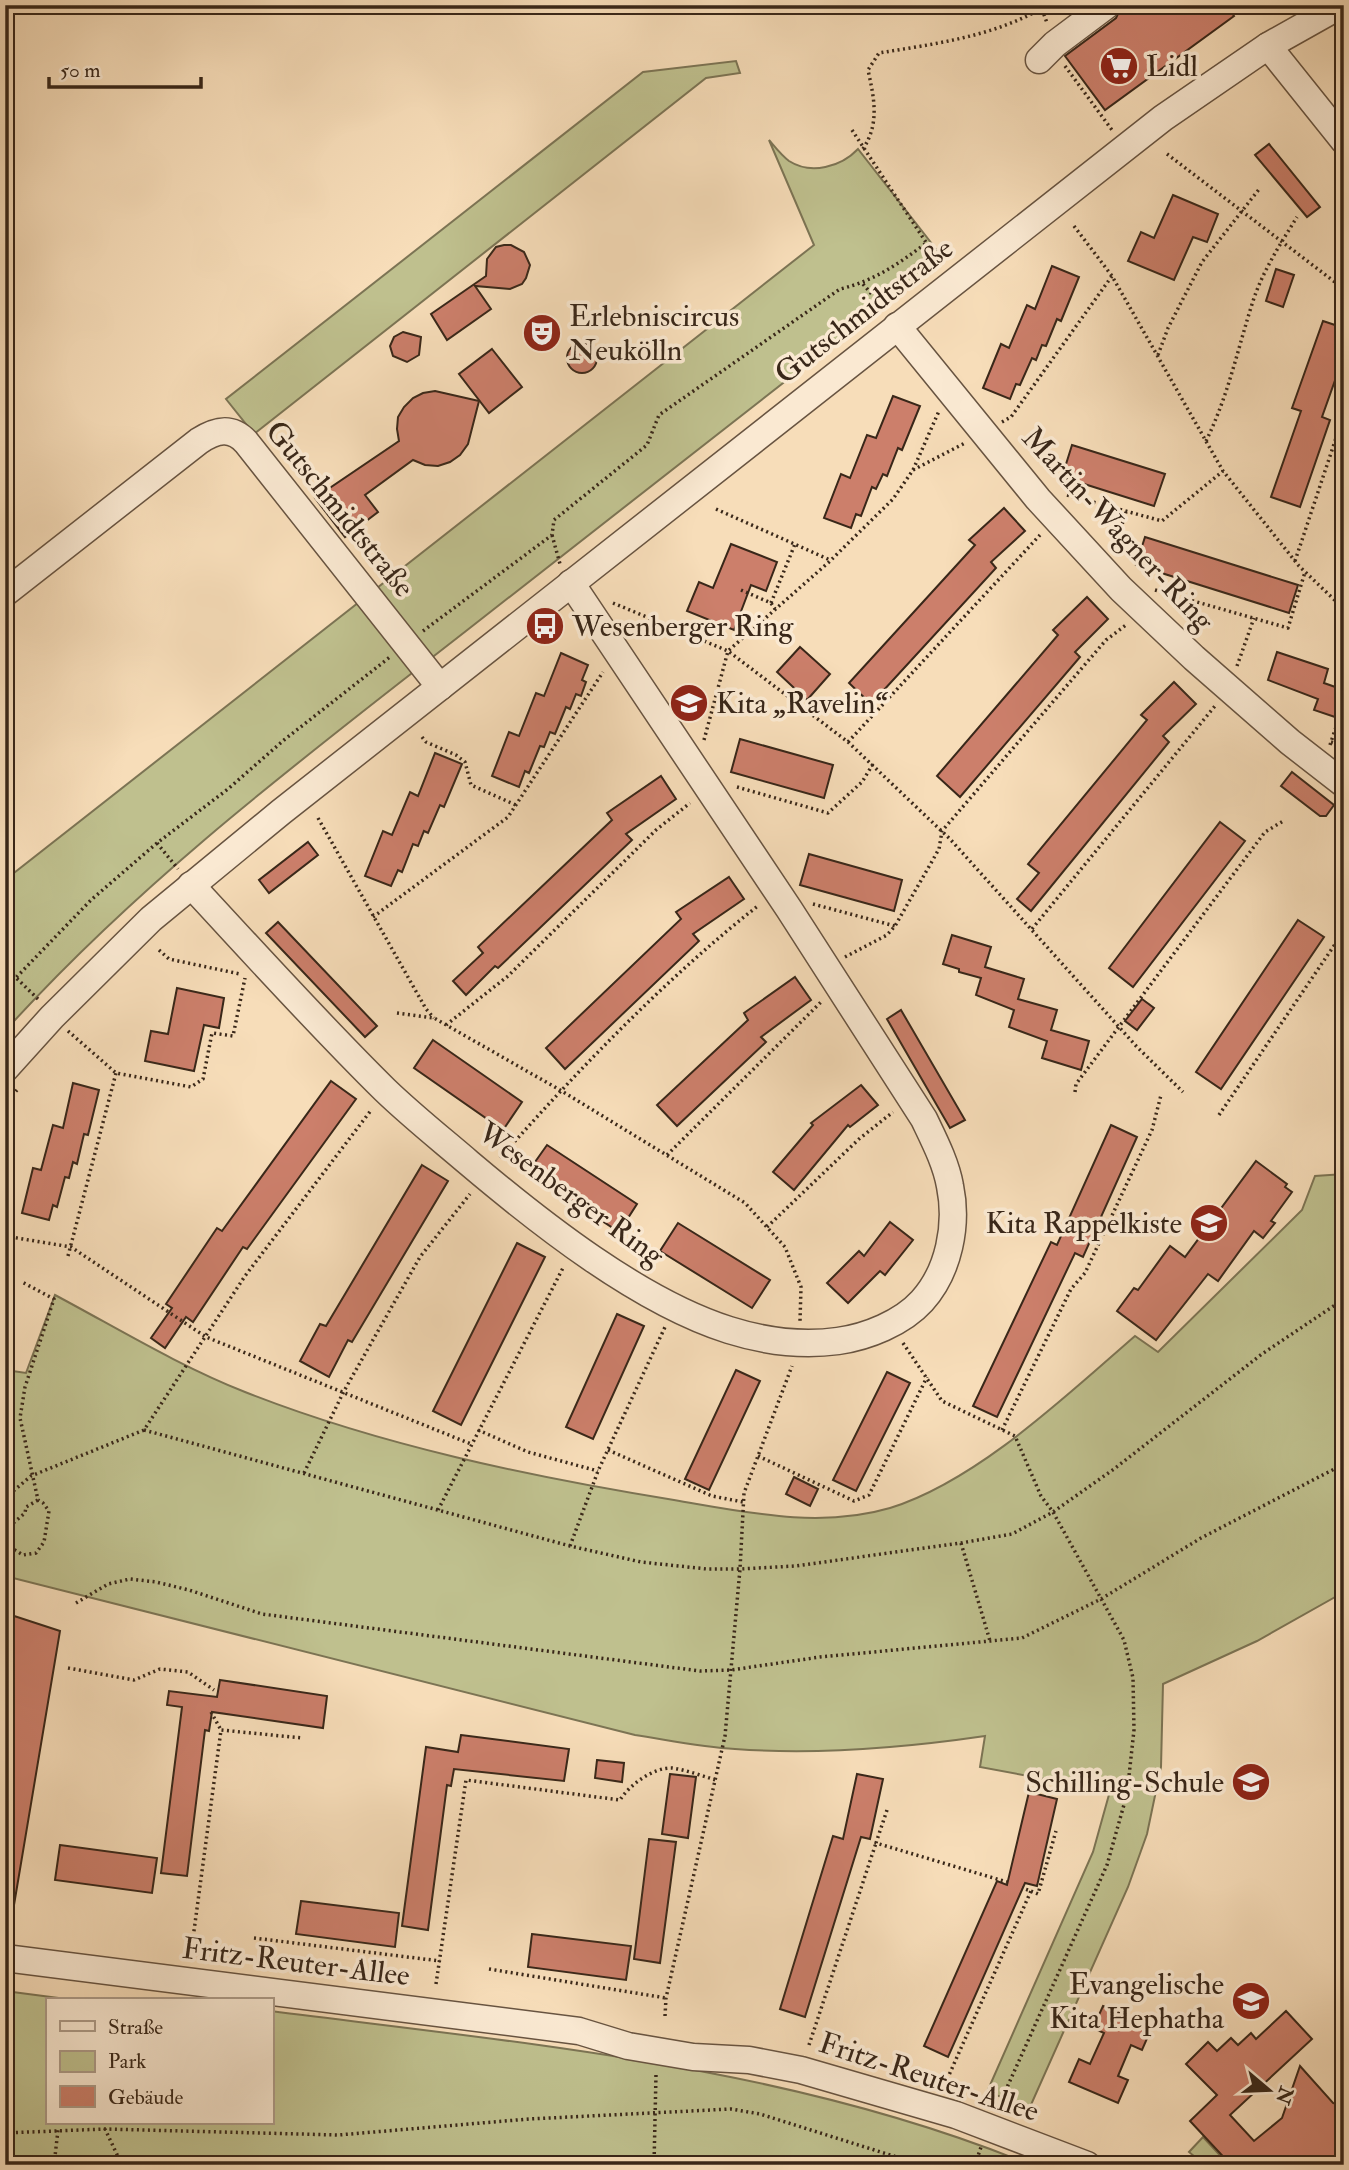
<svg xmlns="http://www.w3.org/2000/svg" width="1349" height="2170" viewBox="0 0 1349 2170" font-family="'IM FELL Double Pica',serif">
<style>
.green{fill:#bfc08e;stroke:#7c7454;stroke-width:2}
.building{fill:#cc7f6b;stroke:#392719;stroke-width:2}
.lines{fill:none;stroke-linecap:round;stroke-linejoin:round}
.minor-casing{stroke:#685441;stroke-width:29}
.path{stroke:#392719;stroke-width:3.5;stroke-dasharray:2 3.5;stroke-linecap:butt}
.minor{stroke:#fae9d2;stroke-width:26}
.labels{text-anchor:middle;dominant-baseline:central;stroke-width:7;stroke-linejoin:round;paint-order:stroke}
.poi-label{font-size:30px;fill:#392719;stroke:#fae9d2;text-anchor:start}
.street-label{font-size:30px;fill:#392719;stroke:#fae9d2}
</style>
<rect width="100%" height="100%" fill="#f7ddb9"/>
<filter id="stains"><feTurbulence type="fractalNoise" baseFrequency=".00286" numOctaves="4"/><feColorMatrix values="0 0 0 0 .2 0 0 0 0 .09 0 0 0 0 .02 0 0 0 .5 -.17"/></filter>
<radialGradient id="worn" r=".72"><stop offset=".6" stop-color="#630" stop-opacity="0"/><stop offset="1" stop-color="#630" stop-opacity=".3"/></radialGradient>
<g class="green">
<path d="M736,61L740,73L706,78L254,434L226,399L643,72Z"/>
<path d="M769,140C775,147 782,156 789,161C811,175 841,167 858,149L943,258C784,382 626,507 466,631C306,756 142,879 5,1031V880L814,245Z"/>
<path d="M1344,1174V1592L1257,1641L1163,1684L1161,1767L1147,1834L1128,1887L1030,2107L987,2092L1093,1852L1110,1791L980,1767L985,1736C903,1748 818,1755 735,1749C702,1747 668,1740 635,1735L5,1576V1370L26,1373L55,1295C117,1328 179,1366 245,1392C379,1445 531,1477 674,1500C745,1512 819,1529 890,1508C977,1481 1067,1395 1135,1336L1158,1352L1302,1210L1315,1176Z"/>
<path d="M5,1991L74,2000H47V2123H271V2011C527,2044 790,2066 1031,2165H5Z"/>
<path d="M1203,2137L1229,2165H1199L1200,2161L1189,2152Z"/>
</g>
<g class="building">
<path d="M1122,5H1226L1234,16L1105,110L1065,56L1116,18Z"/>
<path d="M1269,144L1320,207L1307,217L1255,155Z"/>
<path d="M1173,195L1218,214L1207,242L1193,237L1174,280L1128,261L1141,232L1154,238Z"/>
<path d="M504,245H511L524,252L530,265L526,278L522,284L510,289L475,286L491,309L447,340L431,314L486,276L487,259L496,247Z"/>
<path d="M1052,266L1079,277L1061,321L1057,319L1046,346L1042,345L1036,360L1032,358L1020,385L1016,384L1010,399L983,388L1001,344L1009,348L1027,305L1035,309Z"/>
<path d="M1276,269L1294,275L1283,307L1266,301Z"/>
<path d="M1323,321L1344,328V355L1322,417L1330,420L1300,507L1271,497L1301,411L1292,408Z"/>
<path d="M403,332L421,337L419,355L407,362L393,356L390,346L394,337Z"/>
<circle cx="582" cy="358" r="15"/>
<path d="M492,349L522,387L489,413L459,374Z"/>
<path d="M435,391L479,401L468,444L460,455L450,462L438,466L425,465L413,460L365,495L378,512L345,537L315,498L399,441L397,429L398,417L404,407L413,398L423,393Z"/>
<path d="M893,396L920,406L902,450L898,448L887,476L883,474L876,489L872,487L861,516L856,514L851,528L824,518L841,474L850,478L867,435L876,438Z"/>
<path d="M1072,445L1165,474L1154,506L1062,477Z"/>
<path d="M1004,508L1025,531L991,562L996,568L871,704L849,683L975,545L969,540Z"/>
<path d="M1145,537L1298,585L1289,613L1136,565Z"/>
<path d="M731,544L777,562L766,591L751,585L734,630L687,611L699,582L713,588Z"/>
<path d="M1087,597L1108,619L1075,652L1080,657L960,797L937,776L1058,635L1053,630Z"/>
<path d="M800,647L830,674L807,700L777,672Z"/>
<path d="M1277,652L1328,669L1324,683L1344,690V720L1314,710L1318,699L1268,680Z"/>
<path d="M561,653L588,665L582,680L586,682L581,696L576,694L570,709L566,707L555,734L550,732L544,747L540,746L529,773L525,771L519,787L492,776L509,732L519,736L536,693L544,696Z"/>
<path d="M1174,682L1196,704L1163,736L1169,742L1031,911L1017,899L1039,873L1028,864L1147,720L1141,715Z"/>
<path d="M740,739L833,765L824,798L731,772Z"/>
<path d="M435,753L462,764L444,807L440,805L428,833L424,831L418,846L413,844L402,872L398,870L391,886L365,876L383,831L392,835L410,792L418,796Z"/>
<path d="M1292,772L1334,805L1326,816H1320L1281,786Z"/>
<path d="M661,776L676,799L626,834L632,840L612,859L498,968L495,966L466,995L453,981L483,953L478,947L612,820L607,813Z"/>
<path d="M1220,822L1245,841L1133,987L1109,968Z"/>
<path d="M308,842L318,855L269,893L259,880Z"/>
<path d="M809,854L902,880L894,911L800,885Z"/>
<path d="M729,877L744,899L693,934L699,941L565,1069L546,1048L681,919L676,912Z"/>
<path d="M1298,920L1324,937L1221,1089L1196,1072Z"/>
<path d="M278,922L377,1026L365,1037L266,933Z"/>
<path d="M952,935L991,947L985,967L1024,979L1018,999L1057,1010L1051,1030L1089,1041L1081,1070L1042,1058L1047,1041L1009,1027L1014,1010L976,995L981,978L959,972V969L943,964Z"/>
<path d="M795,977L811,1000L761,1037L766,1042L677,1126L657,1105L748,1020L744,1013Z"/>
<path d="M177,988L224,998L219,1028L204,1025L194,1071L145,1061L151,1031L168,1034Z"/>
<path d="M1142,999L1154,1008L1137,1030L1125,1021Z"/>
<path d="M901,1010L965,1120L950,1128L887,1019Z"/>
<path d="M433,1040L522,1102L503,1130L414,1068Z"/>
<path d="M331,1081L356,1099L247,1249L243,1247L193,1322L186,1317L165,1348L151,1338L172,1308L166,1304L217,1228L222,1231Z"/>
<path d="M73,1083L99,1090L88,1135L84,1134L77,1164L73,1162L69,1178L65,1177L57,1207L53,1205L49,1220L22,1213L33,1168L41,1170L53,1125L63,1128Z"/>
<path d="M861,1085L878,1105L850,1127L848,1125L794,1190L773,1172L813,1125L811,1123Z"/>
<path d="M1111,1125L1137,1137L1083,1257L1075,1253L997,1417L973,1406L1051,1242L1057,1245Z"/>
<path d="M547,1145L637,1204L619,1232L528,1172Z"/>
<path d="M1256,1161L1287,1184L1285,1187L1292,1192L1271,1221L1275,1223L1263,1238L1254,1231L1218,1281L1208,1274L1156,1340L1117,1311L1134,1288L1138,1290L1170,1246L1185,1257Z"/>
<path d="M422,1165L448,1181L352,1342L348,1340L329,1377L300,1361L320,1324L326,1326Z"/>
<path d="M890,1222L913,1240L885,1275L880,1271L848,1303L827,1283L859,1251L864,1256Z"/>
<path d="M678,1223L770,1280L752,1308L660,1251Z"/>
<path d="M517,1243L545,1257L461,1425L433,1411Z"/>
<path d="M617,1314L644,1326L593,1439L566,1427Z"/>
<path d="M736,1370L760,1381L709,1490L685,1479Z"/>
<path d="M887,1372L910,1383L856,1491L833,1480Z"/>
<path d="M794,1477L818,1489L810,1506L786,1494Z"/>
<path d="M5,1613L60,1631L14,1905H5Z"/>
<path d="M220,1680L327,1696L323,1728L212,1712L209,1731L205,1730L187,1876L161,1873L182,1707L167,1705L169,1691L217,1697Z"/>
<path d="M461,1735L569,1749L564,1781L454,1769L451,1786L447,1785L428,1930L402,1926L426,1747L458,1752Z"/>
<path d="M597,1760L624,1763L622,1782L595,1778Z"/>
<path d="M670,1774L696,1777L688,1838L662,1834Z"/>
<path d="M857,1774L883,1779L870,1839L861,1837L805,2017L780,2009L833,1836L843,1839Z"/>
<path d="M1029,1792L1057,1799L1037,1886L1025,1883L948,2057L924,2046L997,1881L1007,1885Z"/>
<path d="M649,1839L676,1842L660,1963L634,1959Z"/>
<path d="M60,1845L157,1858L152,1893L55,1880Z"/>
<path d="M301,1901L399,1913L395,1947L296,1934Z"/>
<path d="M532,1934L631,1946L626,1980L528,1967Z"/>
<path d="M1103,2006L1152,2027L1142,2050L1131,2045L1118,2076L1128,2080L1118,2103L1069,2082L1079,2059L1090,2064L1104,2033L1093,2028Z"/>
<path d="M1286,2011L1312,2039L1230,2115L1254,2141L1282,2118L1300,2066L1333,2103L1344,2107V2158L1333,2165H1231L1190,2121L1217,2095L1186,2064L1208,2042L1217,2051L1231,2038L1238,2045L1251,2033L1256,2039Z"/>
</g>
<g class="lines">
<g class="minor-casing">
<g id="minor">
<path d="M1268,46L1344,141"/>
<path d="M1039,60L1055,44L1107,5"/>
<path d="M897,326L1038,499L1121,589L1194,658L1290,742L1344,784"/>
<path d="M5,593L199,441C216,430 231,426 246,442L440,687"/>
<path d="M191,885C255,954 318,1024 385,1090C412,1116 441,1139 469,1163C540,1223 640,1302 729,1330C764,1341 802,1346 838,1341C867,1337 902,1323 922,1301C949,1271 958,1225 950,1186C946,1163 934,1140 924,1119L789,909L571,583"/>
<path d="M5,1069L52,1017L151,919L281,812L1163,118L1268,46L1341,5"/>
<path d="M5,1958L579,2031L628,2046L693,2057L749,2060L801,2070L956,2115L1087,2165"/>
</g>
</g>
<g class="path">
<path d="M1042,9L1047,23"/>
<path d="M1065,66L1112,130"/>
<path d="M852,130L941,265"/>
<path d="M863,149C880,123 874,98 868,70L879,53C934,44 998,36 1047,5"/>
<path d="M1167,154L1344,289"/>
<path d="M1074,226L1112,276L1223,471L1299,566L1344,609"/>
<path d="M863,284L884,309"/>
<path d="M1158,355L1168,328L1202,262L1260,188"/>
<path d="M1002,422L1011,417L1112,276"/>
<path d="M1206,441C1229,394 1238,347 1254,298C1264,269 1281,243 1297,217"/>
<path d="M913,470L965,443"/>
<path d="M1067,495L1162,521L1223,471"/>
<path d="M716,509L830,560"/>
<path d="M552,535L560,564"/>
<path d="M1114,550L1126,512"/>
<path d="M1295,561L1344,414"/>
<path d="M741,590L771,603L775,609"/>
<path d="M1155,590L1288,628L1305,572"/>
<path d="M613,603L728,651L848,742L950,839L1137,1047L1183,1092"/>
<path d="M771,603L795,544"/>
<path d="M423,631L552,535L554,520L647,445L659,415L840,289C874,281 898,264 925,244"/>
<path d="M1237,666L1254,618"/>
<path d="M422,737L426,742L456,755L465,762L471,785L516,805"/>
<path d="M704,740L728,651L829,562L893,499L913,470L939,411"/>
<path d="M848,742L1040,535"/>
<path d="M1331,742L1344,746"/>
<path d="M1330,745L1337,724"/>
<path d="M737,787L828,813L862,782L873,764"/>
<path d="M318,818L426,1009L434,1018"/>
<path d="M157,843L178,869"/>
<path d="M813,904L895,926"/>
<path d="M373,917L508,817L603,672"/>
<path d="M1032,929L1215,706"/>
<path d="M159,950L169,959L240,974"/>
<path d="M845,957L887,935L895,926L939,849L942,831L1106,640L1126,625"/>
<path d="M5,967L39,1000"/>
<path d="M5,989L91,900L157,843L228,789L284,740L390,657"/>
<path d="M397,1013L434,1018L560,1090L745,1203L785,1247L801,1287L800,1321"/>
<path d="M446,1025L508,976L656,830L690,803"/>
<path d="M68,1031L116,1073L191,1087L203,1079L212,1033L233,1036L245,978"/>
<path d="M1075,1092L1076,1084L1265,832L1285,820"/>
<path d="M5,1104L17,1090"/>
<path d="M1219,1115L1344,931"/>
<path d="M667,1155L822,1001"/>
<path d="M500,1158C579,1069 665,979 759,905"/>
<path d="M1336,1180L1344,1179"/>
<path d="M767,1227L859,1139L893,1112"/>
<path d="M5,1236L71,1247L206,1337L471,1444"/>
<path d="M68,1256L116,1073"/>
<path d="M903,1343L942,1401L1015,1436L1041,1496L1053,1512L1124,1640L1133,1678L1134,1730L1127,1794L1107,1865L1000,2103"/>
<path d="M144,1430L570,1546L641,1562L707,1569H740L795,1566L961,1543L1012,1534L1053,1512L1114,1469L1262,1354L1344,1299"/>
<path d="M478,1430L528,1452L598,1471"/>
<path d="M1002,1430L1071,1289L1085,1273L1152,1130L1161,1095"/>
<path d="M608,1450L712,1496L743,1502"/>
<path d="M758,1456L854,1501L869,1495L927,1377"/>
<path d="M304,1473L344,1391L420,1257L470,1194"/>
<path d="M5,1498L31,1476L144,1430L245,1276L372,1109"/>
<path d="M438,1510L564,1266"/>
<path d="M5,1530L25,1513L26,1507L38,1500"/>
<path d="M961,1543L990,1641"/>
<path d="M5,1544L23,1555L36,1553L44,1542L49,1511L43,1503L38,1500L20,1418L25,1387L54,1299L22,1282"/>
<path d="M570,1546L598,1471L665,1327"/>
<path d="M76,1603L108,1584L130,1579L156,1582L189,1590L262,1614L700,1671L731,1670L820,1657L1022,1638L1101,1599L1201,1538L1344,1464"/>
<path d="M68,1668L134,1680L160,1669L188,1672L214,1690"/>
<path d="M211,1712L221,1730"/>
<path d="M887,1810L876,1843L1007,1882"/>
<path d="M1031,1891L1038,1894L1056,1831"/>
<path d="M254,1938L440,1961"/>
<path d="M191,1953L221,1730L302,1738"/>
<path d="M489,1969L666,1998"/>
<path d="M436,1984L466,1780L620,1800C629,1785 654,1767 672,1768C687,1770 702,1776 716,1780"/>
<path d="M665,2016L666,1998L725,1736L740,1569L744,1493L792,1366"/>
<path d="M809,2045L876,1843"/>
<path d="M945,2084L1031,1891L1022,1888"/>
<path d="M105,2123V2129L122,2165"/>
<path d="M5,2133L105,2129L338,2135L529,2119L731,2109L760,2114L922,2165"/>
<path d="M54,2165L58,2130"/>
<path d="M654,2165L656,2074"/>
<path d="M889,2165L892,2155"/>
<path d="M975,2165L981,2147"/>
<path d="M1263,2165L1273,2161L1300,2157"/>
</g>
<use href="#minor" class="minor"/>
</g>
<defs>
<g id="supermarket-disc" transform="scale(2.0125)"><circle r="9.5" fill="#8f2418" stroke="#fae9d2"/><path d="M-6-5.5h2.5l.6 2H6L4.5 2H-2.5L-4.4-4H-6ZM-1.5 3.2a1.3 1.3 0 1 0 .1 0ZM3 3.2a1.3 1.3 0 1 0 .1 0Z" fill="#fff"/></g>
<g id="theatre-disc" transform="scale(2.0125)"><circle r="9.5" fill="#8f2418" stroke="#fae9d2"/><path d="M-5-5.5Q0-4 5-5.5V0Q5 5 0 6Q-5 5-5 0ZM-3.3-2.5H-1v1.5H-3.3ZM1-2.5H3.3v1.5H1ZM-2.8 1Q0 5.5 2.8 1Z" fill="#fff"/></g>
<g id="bus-disc" transform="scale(2.0125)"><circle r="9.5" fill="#8f2418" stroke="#fae9d2"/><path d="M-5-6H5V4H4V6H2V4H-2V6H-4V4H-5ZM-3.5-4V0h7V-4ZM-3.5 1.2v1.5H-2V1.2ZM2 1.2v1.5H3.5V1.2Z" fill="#fff"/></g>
<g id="school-disc" transform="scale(2.0125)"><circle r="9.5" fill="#8f2418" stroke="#fae9d2"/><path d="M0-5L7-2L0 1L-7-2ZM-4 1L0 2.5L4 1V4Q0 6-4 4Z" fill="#fff"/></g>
</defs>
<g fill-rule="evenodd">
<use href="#supermarket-disc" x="1119" y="66"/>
<use href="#theatre-disc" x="542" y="333"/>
<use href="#bus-disc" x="545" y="626"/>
<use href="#school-disc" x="689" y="703"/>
<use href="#school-disc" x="1209" y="1223"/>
<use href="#school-disc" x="1251" y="1782"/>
<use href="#school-disc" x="1251" y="2001"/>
</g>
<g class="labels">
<g class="poi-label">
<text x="1146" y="66">Lidl</text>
<text x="569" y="316">Erlebniscircus<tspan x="569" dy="34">Neukölln</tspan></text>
<text x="572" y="626">Wesenberger Ring</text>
<text x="716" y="703">Kita „Ravelin“</text>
<text x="1182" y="1223" text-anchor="end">Kita Rappelkiste</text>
<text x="1224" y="1782" text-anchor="end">Schilling-Schule</text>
<text x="1224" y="1984" text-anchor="end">Evangelische<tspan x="1224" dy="34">Kita Hephatha</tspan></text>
</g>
<g class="street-label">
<text transform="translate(864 311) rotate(-38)">Gutschmidtstraße</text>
<text transform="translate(340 509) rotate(51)">Gutschmidtstraße</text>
<text transform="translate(1118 529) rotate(47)">Martin-Wagner-Ring</text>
<text transform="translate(571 1194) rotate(36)">Wesenberger Ring</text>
<text transform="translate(296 1962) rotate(7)">Fritz-Reuter-Allee</text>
<text transform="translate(929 2077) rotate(18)">Fritz-Reuter-Allee</text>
</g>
</g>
<rect width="1349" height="2170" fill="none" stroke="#f7ddb9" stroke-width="28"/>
<rect x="7" y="7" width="1335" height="2156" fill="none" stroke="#392719" stroke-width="3.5"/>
<rect x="14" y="14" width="1321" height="2142" fill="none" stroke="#392719" stroke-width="2"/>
<rect x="46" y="1998" width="228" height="126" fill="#fae9d2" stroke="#ad9b88" stroke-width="2"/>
<rect x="60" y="2021" width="35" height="10" fill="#fae9d2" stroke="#ad9b88" stroke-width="2"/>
<text x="108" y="2034" font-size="21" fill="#392719">Straße</text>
<rect x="60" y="2051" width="35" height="21" fill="#bfc08e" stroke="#ad9b88" stroke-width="2"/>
<text x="108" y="2068" font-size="21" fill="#392719">Park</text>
<rect x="60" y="2086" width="35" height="21" fill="#cc7f6b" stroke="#ad9b88" stroke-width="2"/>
<text x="108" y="2104" font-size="21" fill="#392719">Gebäude</text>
<g transform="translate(1269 2090) rotate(109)" stroke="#fae9d2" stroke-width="5" paint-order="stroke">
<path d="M0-5L12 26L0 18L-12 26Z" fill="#392719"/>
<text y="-10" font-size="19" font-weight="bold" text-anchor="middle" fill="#392719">N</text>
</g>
<path d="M49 77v10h152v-10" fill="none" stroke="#392719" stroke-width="3.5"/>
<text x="60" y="77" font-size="21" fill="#392719" stroke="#fae9d2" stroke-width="5" paint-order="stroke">50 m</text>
<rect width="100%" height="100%" filter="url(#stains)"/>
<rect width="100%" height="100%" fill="url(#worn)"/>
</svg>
